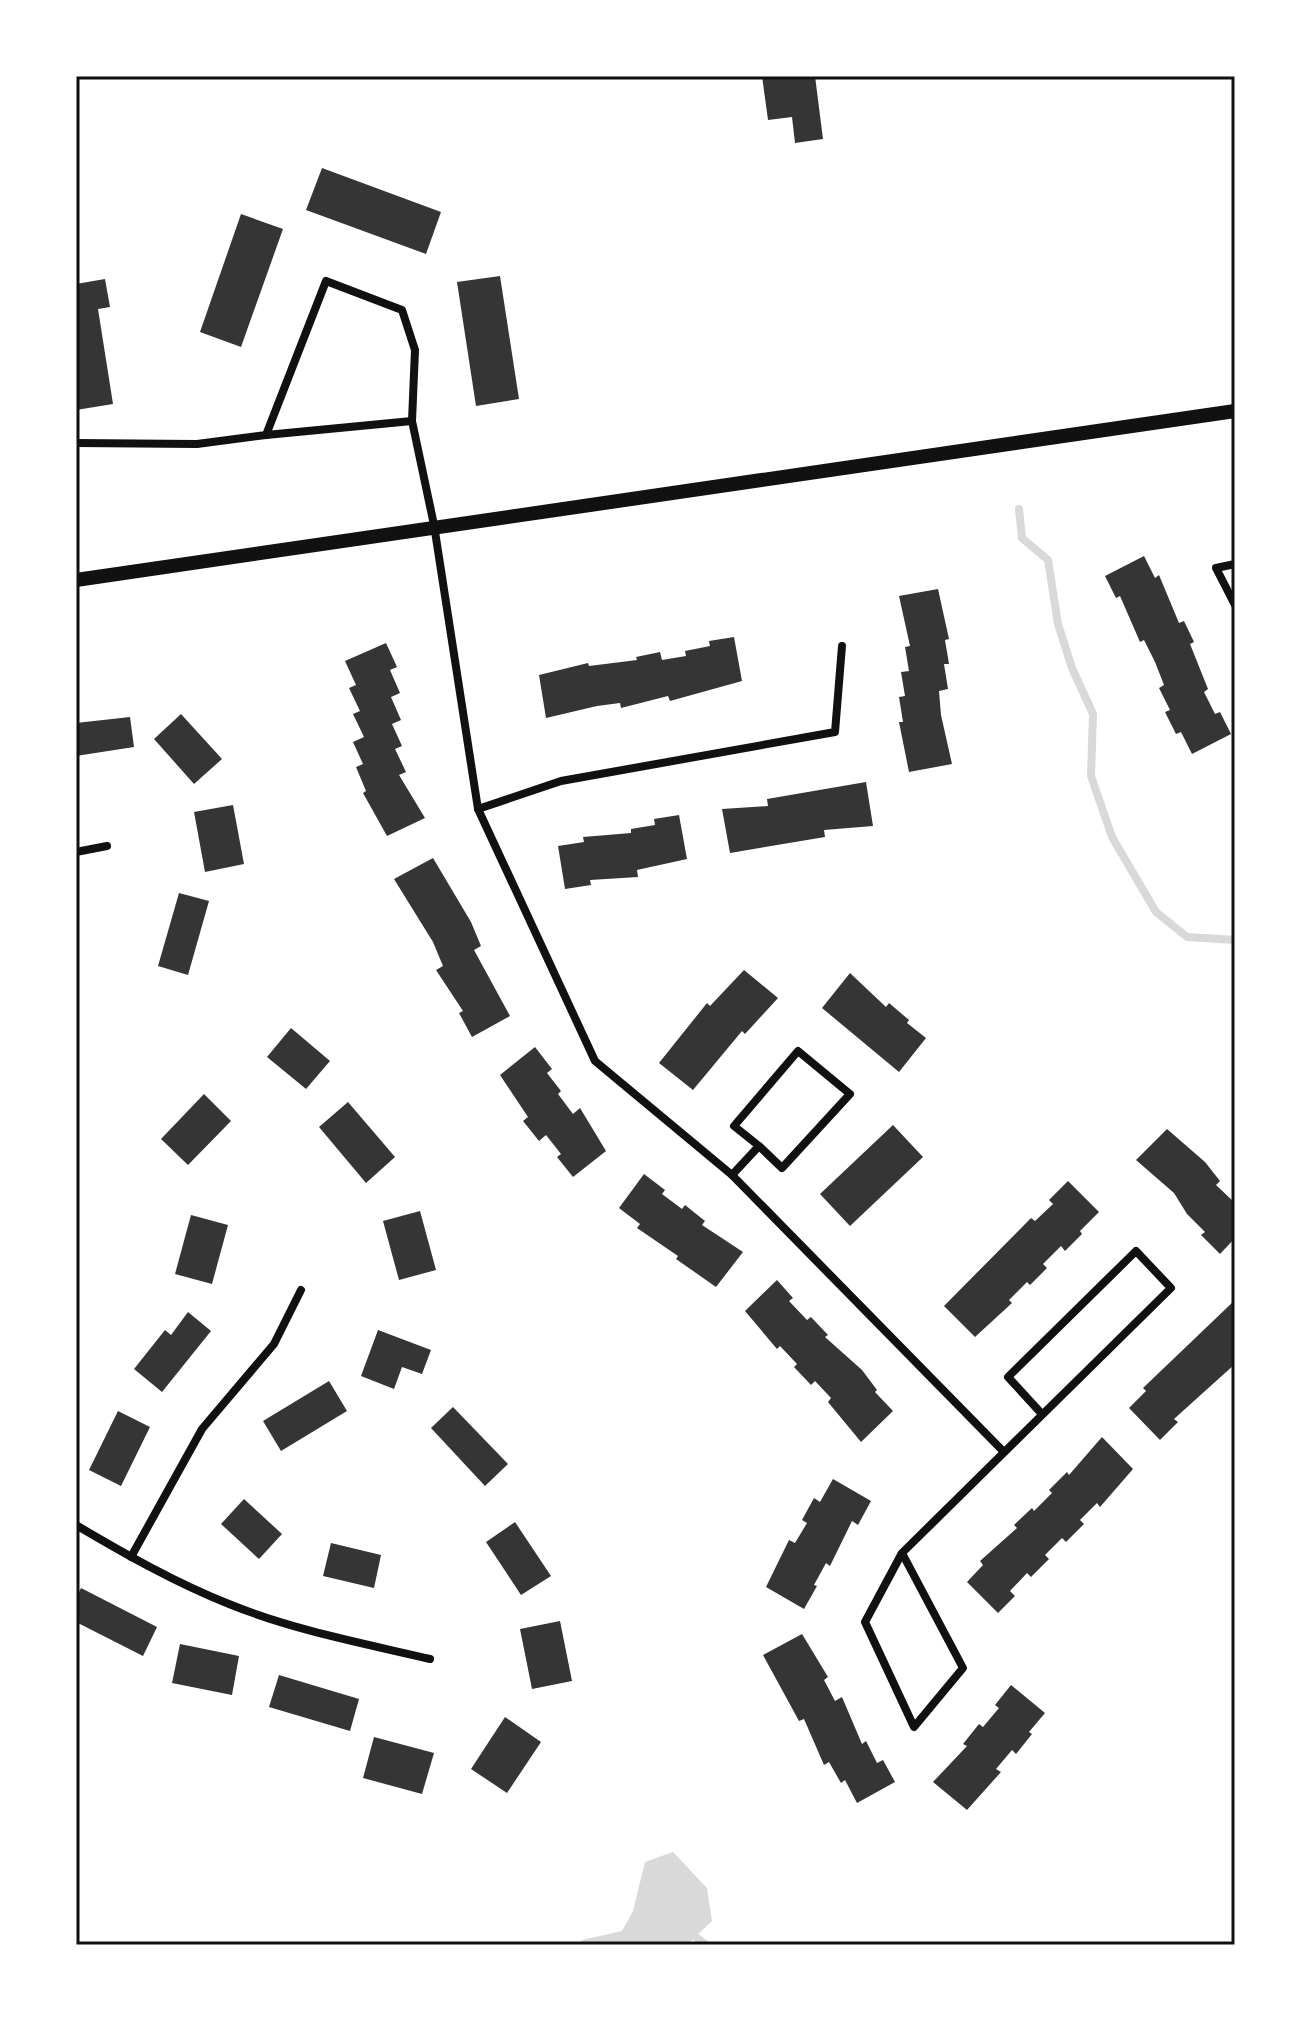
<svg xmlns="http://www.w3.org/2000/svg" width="1311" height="2021" viewBox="0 0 1311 2021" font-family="Overpass,sans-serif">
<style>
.water{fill:#d9d9d9}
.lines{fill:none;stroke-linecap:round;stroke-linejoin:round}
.stream{stroke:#d9d9d9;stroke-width:8}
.building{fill:#353535}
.minor{stroke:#111;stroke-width:8}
.tertiary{stroke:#111;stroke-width:14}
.neatline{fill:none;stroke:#111;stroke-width:3}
</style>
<rect width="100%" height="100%" fill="#fff"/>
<path class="water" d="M673,1852L707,1888L712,1921L687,1945H579L582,1940L622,1931L633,1911L645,1862Z"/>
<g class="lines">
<g class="stream">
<path d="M1019,509L1022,538L1048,560L1058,624L1072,668L1093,714L1091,776L1112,837L1156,912L1187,937L1235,940"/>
<path d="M697,1938L706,1945"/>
</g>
</g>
<g class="building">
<path d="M762,76H815L823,139L795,143L792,117L768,120Z"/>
<path d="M322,168L441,212L426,254L306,210Z"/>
<path d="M241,214L283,229L241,347L200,332Z"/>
<path d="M500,276L519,399L476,406L457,282Z"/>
<path d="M105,279L110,307L98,309L113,404L76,410V284Z"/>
<path d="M1144,556L1155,578L1159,575L1179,623L1184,621L1194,642L1190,644L1208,689L1204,692L1215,714L1220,712L1231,734L1192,754L1181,732L1176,734L1165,712L1170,710L1159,688L1164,685L1155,662L1144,640L1140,642L1120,596L1116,598L1105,576Z"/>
<path d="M938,589L949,639L945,640L949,664H944L948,689L939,691L941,715L952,764L909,772L899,722H903L899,697L905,696L901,672L909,671L905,647L910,646L899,596Z"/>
<path d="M734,637L742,681L670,701L668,696L621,708L620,703L597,706L546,718L539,675L588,663L589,666L637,660L636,657L660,652L662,660L686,656L685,651L710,646L709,641Z"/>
<path d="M386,643L397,667L390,670L400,693L391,697L401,720L392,724L402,746L395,749L406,772L399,775L425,818L387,836L363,793L366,791L356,767L363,764L353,742L364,737L353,714L360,711L349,688L356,685L345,661Z"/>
<path d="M181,714L222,759L194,784L154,739Z"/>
<path d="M130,717L134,747L76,756V723Z"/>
<path d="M866,782L873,826L824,830L825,837L730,853L722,809L768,806L767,799Z"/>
<path d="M233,805L244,864L205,872L194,812Z"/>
<path d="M679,815L687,859L637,870L638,877L590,880L591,885L565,889L558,846L584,842L583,837L631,833V829L655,825L654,819Z"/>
<path d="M433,858L471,922L481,946L474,950L510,1016L472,1037L459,1013L463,1011L436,970L443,966L433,942L394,879Z"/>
<path d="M179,893L209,901L188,975L158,966Z"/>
<path d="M744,970L778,998L745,1034L742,1031L693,1090L659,1063L707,1003L710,1006Z"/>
<path d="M850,973L886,1007L889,1003L909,1020L907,1023L926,1038L899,1072L822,1008Z"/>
<path d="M291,1028L330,1061L306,1089L267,1057Z"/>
<path d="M535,1047L552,1069L547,1073L561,1091L558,1094L573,1114L580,1108L606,1151L573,1177L557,1157L561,1154L546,1135L539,1141L523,1121L528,1117L500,1075Z"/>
<path d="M204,1094L231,1121L188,1165L161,1139Z"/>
<path d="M348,1102L395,1157L366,1183L319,1127Z"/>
<path d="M893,1125L923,1157L850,1226L820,1194Z"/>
<path d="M1167,1129L1205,1162L1220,1181L1216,1185L1234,1202L1235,1238L1220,1254L1201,1235L1205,1232L1187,1214L1174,1193L1136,1160Z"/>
<path d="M644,1174L665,1190L662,1194L682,1209L685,1205L705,1221L702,1225L743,1252L716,1287L676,1259L678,1256L637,1228L640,1224L619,1208Z"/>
<path d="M1068,1181L1099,1212L1080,1231L1082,1234L1065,1251L1061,1246L1043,1264L1047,1268L1030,1285L1027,1282L1009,1300L1012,1303L975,1337L944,1306L1031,1218L1035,1221L1053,1204L1049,1200Z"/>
<path d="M420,1211L436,1270L399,1280L383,1221Z"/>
<path d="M191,1215L228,1225L212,1284L175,1274Z"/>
<path d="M777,1280L793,1298L789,1301L807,1320L811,1317L828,1335L825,1337L862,1370L877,1390L875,1392L893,1411L861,1442L828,1402L831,1398L815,1381L811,1385L794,1367L797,1364L780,1346L777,1349L745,1311Z"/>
<path d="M1235,1300V1364L1174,1419L1178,1422L1160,1440L1129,1408L1146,1391L1143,1388Z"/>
<path d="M188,1312L211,1331L162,1392L134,1369L165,1330L171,1335Z"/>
<path d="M378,1330L431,1350L422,1374L402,1367L394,1389L361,1376Z"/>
<path d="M329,1381L347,1411L281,1451L263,1421Z"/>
<path d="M453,1407L508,1464L485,1486L431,1428Z"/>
<path d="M118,1411L150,1427L121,1486L89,1470Z"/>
<path d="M1102,1437L1133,1469L1100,1507L1097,1503L1080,1520L1084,1524L1066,1542L1062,1538L1045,1555L1049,1559L1031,1577L1027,1573L1010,1591L1015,1596L998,1613L967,1582L983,1565L980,1561L1017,1528L1014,1525L1032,1508L1034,1511L1052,1493L1049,1490L1067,1472L1069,1475Z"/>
<path d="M833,1479L871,1501L858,1525L852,1521L830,1566L826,1563L814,1585L817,1586L804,1609L766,1587L789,1540L795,1543L807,1523L802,1520L814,1498L820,1502Z"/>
<path d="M244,1499L282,1534L259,1559L221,1524Z"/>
<path d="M515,1522L551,1576L521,1595L486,1542Z"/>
<path d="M331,1543L381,1555L374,1588L323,1576Z"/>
<path d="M81,1588L157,1627L143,1656L76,1622V1598Z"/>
<path d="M560,1621L572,1681L532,1689L520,1629Z"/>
<path d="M802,1634L828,1677L824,1680L835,1701L842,1697L862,1744L866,1741L877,1763L883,1760L895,1782L857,1803L845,1780L841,1783L829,1762L824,1765L804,1719L799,1721L763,1655Z"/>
<path d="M180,1644L239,1656L232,1695L172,1683Z"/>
<path d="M279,1675L359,1699L350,1731L269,1707Z"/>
<path d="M1011,1685L1045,1713L1029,1732L1032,1734L1016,1754L1012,1750L996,1769L1001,1772L967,1810L933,1782L967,1746L963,1744L979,1724L983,1727L999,1708L995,1705Z"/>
<path d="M505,1717L541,1742L507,1793L471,1769Z"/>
<path d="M374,1737L434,1753L422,1794L363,1778Z"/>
</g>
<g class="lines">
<g class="minor">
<path d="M266,435L412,421"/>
<path d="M76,443L197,444L266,435L326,281L402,310L415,350L412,421L434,525L478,809L595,1061L732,1175L1002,1450"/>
<path d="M1235,564L1216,568L1235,605"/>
<path d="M478,809L561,781L835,732L842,646"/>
<path d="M76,852L107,846"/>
<path d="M732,1175L759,1146L782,1168L850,1094L798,1051L734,1126L759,1146"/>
<path d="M76,1525C125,1554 176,1583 229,1604C293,1630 362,1643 430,1659"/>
<path d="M902,1553L963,1668L914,1727L865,1622L902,1553L1171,1288L1136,1251L1008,1377L1041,1413"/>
<path d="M131,1557L202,1429L274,1344L301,1290"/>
</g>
<path class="tertiary" d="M76,580L1235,411"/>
</g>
<rect width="1311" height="2021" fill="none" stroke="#ffffff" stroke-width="156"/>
<rect x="78" y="78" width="1155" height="1865" class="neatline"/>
</svg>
